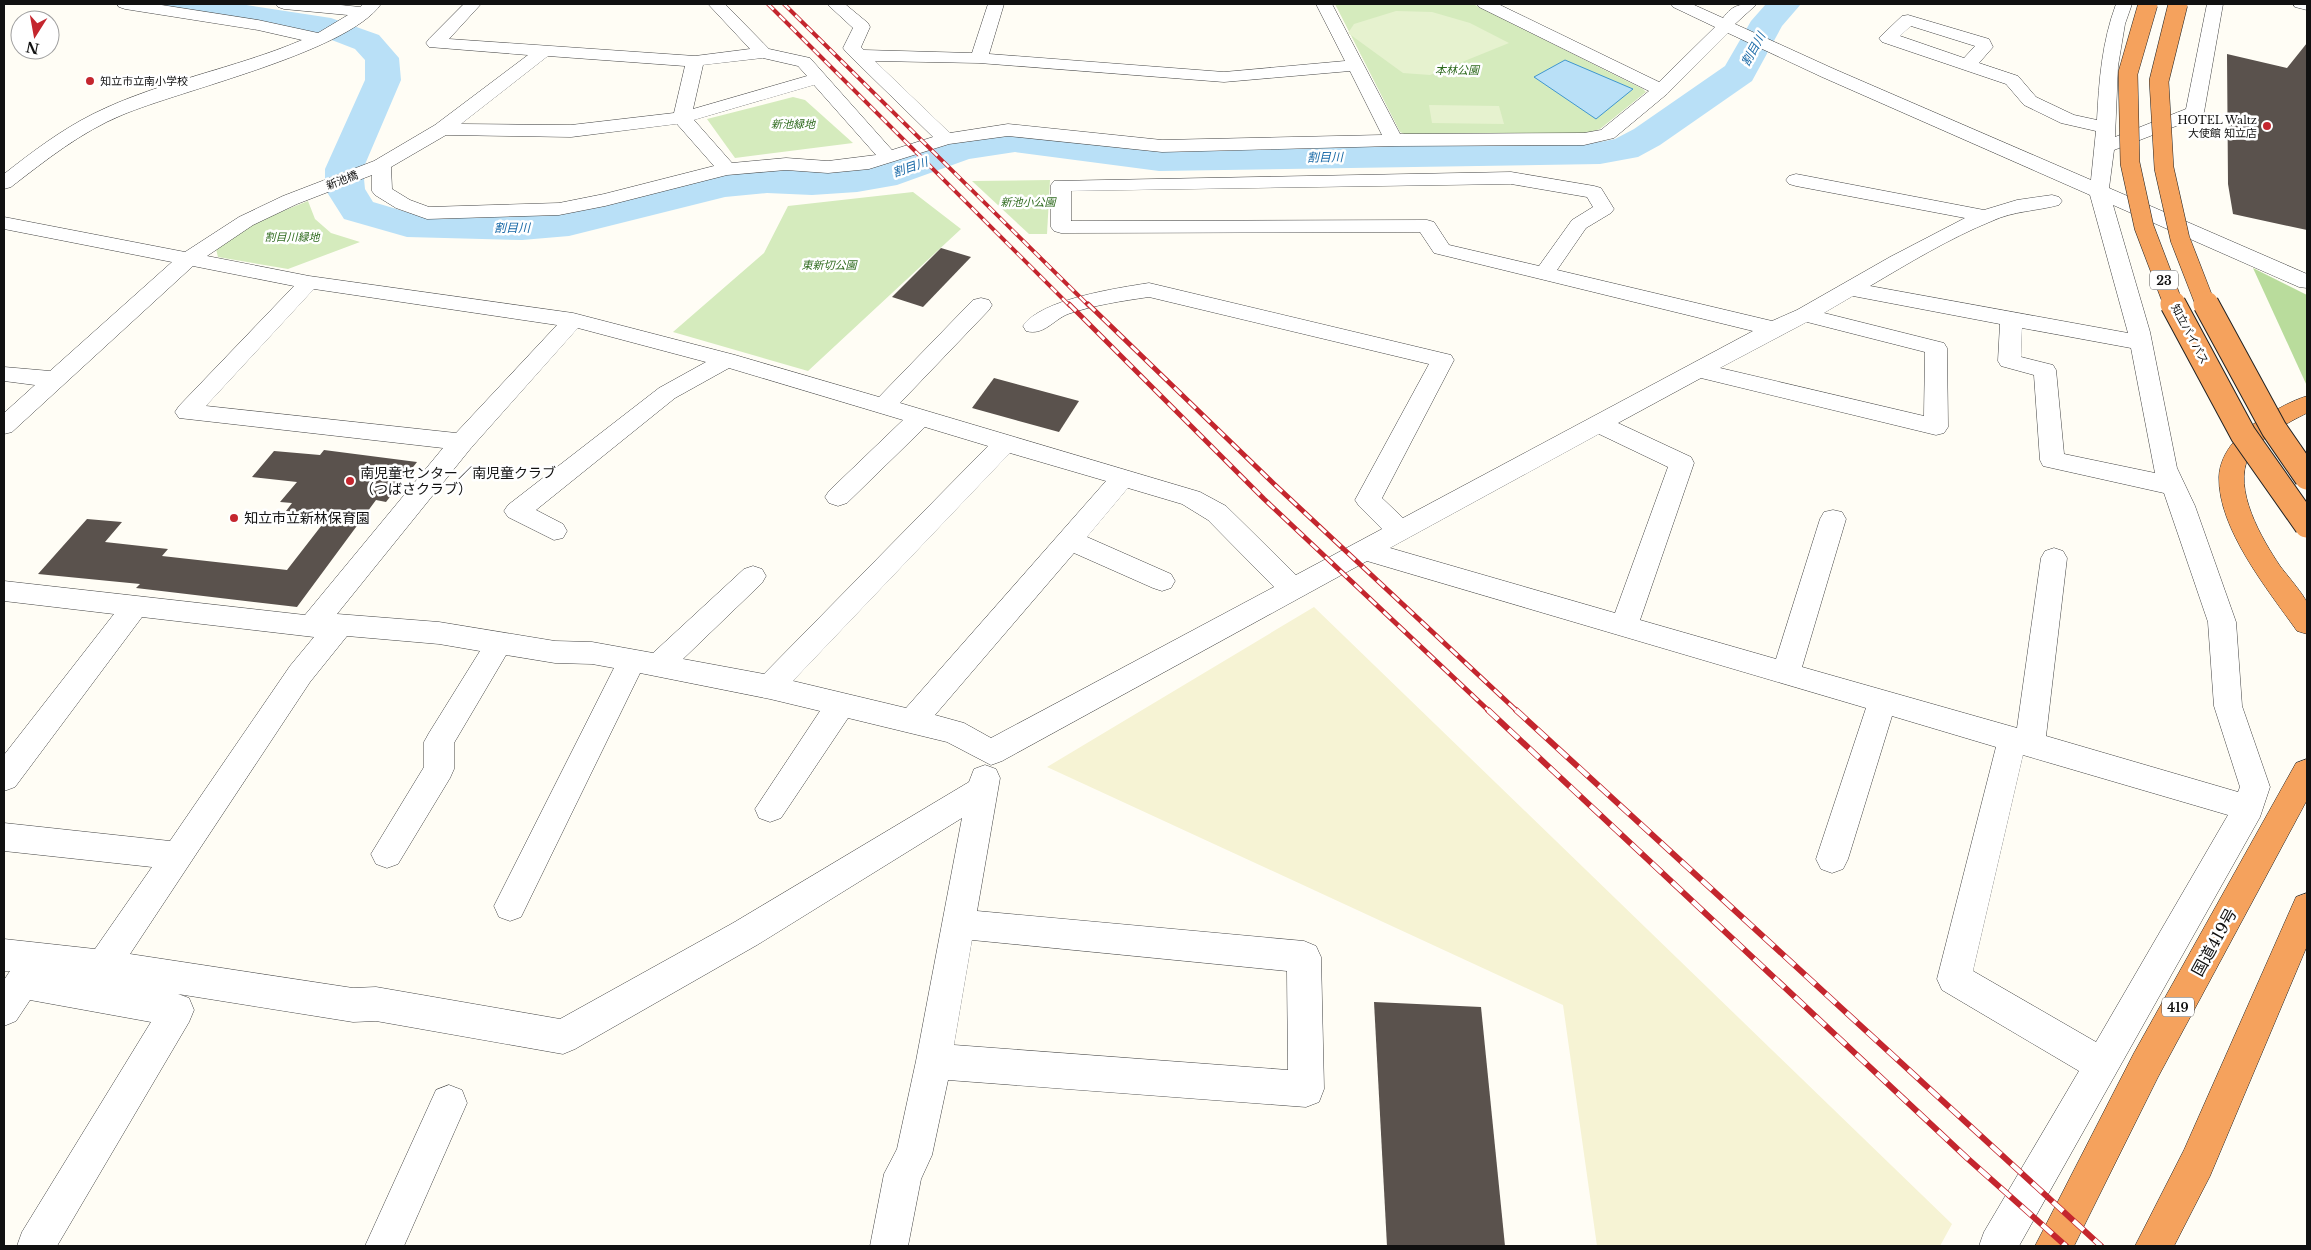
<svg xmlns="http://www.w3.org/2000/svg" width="2311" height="1250" viewBox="0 0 2311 1250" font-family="'Libre Baskerville','Noto Sans JP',serif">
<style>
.farmland{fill:#f6f3d4}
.green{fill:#d5ebbd}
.forest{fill:#b9dc9c}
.pitch{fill:#e6f2cf}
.water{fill:#b9e0f7;stroke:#3f96cf}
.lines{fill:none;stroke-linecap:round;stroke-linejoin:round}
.river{fill:#b9e0f7;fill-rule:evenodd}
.building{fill:#5a524d}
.minor-casing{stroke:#444;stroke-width:1}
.highway-casing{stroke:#222;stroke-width:1}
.minor{fill:#fff;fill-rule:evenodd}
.highway{fill:#f5a25d;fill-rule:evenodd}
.rail-far2-casing{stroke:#c4262e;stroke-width:4}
.rail-far1-casing{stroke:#c4262e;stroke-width:5}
.rail-casing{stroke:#c4262e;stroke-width:6}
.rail-far2{stroke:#fff;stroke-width:2.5;stroke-dasharray:8;stroke-linecap:butt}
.rail-far1{stroke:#fff;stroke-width:3;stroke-dasharray:10;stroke-linecap:butt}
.rail{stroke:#fff;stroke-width:4.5;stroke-dasharray:14;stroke-linecap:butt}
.highway-bridge-far1-casing{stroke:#222;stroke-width:20;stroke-linecap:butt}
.highway-bridge-casing{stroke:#222;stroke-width:27;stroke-linecap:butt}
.highway-bridge-far1{stroke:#f5a25d;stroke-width:19}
.highway-bridge{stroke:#f5a25d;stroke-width:25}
.poi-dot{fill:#c4262e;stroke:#fff;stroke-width:2}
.labels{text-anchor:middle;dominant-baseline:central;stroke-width:5;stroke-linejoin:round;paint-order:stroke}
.far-park-label{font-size:11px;font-style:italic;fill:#2f6b1f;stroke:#fff}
.far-poi-label{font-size:11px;fill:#111;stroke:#fff;text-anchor:start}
.far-street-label{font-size:11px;fill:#111;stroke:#fff}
.far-water-label{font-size:12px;font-style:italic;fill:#1768a6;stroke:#fff}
.shield{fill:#fff;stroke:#585858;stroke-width:1}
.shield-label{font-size:12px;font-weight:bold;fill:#111}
.poi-label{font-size:14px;fill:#111;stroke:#fff;text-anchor:start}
.near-street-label{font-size:16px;fill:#111;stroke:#fff}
</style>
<rect width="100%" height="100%" fill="#fffdf5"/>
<path class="farmland" d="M1314,607L1952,1224L1940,1246H1597L1563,1005L1047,767Z"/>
<g class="green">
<path d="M1335,4H1473L1643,89L1646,92L1600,129L1588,133L1412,137L1400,132Z"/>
<path d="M793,97L805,100L853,143L735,158L707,119Z"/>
<path d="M1050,180L1047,234H1029L972,181Z"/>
<path d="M913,192L961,229L808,371L673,332L764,253L788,206Z"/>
<path d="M308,201L315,219L331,233L360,242L288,269L218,257L216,249L255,222Z"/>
</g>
<path class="forest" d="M2253,268L2307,295V386Z"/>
<g class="pitch">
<path d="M1396,11L1432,12L1470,23L1509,43L1430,75L1403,73L1348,33L1354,24Z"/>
<path d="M1429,105L1499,106L1504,124L1432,123Z"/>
</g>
<path class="water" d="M1565,60L1633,89L1596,119L1534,77Z"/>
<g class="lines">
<path class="river" d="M161,4H240L331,18L379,35L399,58L401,80L363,169L365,189L373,202L410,213L522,216L569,212L725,173L767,169L812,171L857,168L888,163L961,138L1015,130L1159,147L1600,142L1615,139L1634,129L1725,66L1751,21L1766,4H1801L1782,26L1752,81L1660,145L1638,157L1600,164L1159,171L1015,152L969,159L897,185L857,192L812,195L767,193L725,197L569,236L522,240L407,237L344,219L325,189V169L365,80V60L355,49L324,37L177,14L165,11Z"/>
</g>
<g class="building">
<path d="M2307,43V230L2233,214L2228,184L2227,54L2287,68Z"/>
<path d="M941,248L971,257L923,307L892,297Z"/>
<path d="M994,378L1079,401L1059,432L972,408Z"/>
<path d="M324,450L417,462L386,502L376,500L297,607L136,588L140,584L38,574L87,519L122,522L105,542L168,549L162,556L287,570L325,521L293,516L297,512L286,511L292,503L280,502L297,482L252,477L274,451L320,455Z"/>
<path d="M1374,1002L1481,1007L1505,1246H1387Z"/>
</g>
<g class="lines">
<g class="minor-casing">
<g id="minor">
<path d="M117,4H155L258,20L318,33L348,15L284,9L278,7L276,4H331L360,7L363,4H381C348,52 181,90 122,115C81,132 46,160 11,187L4,189V174C32,152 61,130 93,114C159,81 234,69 302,40L258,30L125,9L119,7Z"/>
<path d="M464,4H481L449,39L695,56L750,49L708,4H725L769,49L810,58L892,150L933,137L846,52L843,48L853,28L827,4H845L868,23L870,27L861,47L864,50L972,53L988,4H1004L989,54L1224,72L1345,61L1316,4H1332L1400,134L1584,133L1601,130L1649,91L1479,7L1477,4H1498L1659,82L1715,27L1673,7L1671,4H1692L1723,18C1733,4 1741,4 1757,4L1735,24L1834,69L2091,180L2096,131L2061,123L2024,105L2006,84L1882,42L1879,38L1902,16L1908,15L1989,39L1993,47L1979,63L2018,76L2036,97L2074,115L2097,120C2099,80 2102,42 2116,4H2132L2125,24L2118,66L2115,137L2186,109L2207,4H2223L2204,112L2202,116L2114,150L2109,188L2307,274V288L2299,287L2113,205L2150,332L2177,468L2195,506L2236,622L2242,706L2270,787L2260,817L2019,1246H1979L1984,1232L2079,1071L1942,990L1937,979L1996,747L1892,716L1848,859L1843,869L1832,873L1821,869L1816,859L1866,708L1367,561L1002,761L991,765L947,742L848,718L781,818L770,822L759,818L755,809L820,711L770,699L640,673L521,917L510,921L499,917L494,906L614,668L592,664L555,663L506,655L454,743V769L450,778L398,864L387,868L376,864L371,854L424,767V742L429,733L480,651L439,644L347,636L310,682L130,954L353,988L376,987L560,1019L733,923L969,782L974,769L985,765L996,769L1000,778L977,911L1304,941L1316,946L1321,957L1324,1089L1319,1102L1306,1107L948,1080L932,1155L921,1179L908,1246H870L884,1174L897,1149L916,1061L962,818L757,945L575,1049L563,1054L376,1021L353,1022L178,994L189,998L194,1010L189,1022L57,1246H17L22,1232L151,1022L30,1000L16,1021L4,1026V980L10,971H4V939L95,949L152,867L4,851V823L170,841L290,666L314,637L142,617L15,787L4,791V755L114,614L4,601V581L305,615L443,448L179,418L175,412L179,406L294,286L193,266L12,432L4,434V413L35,385L4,381V367L50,371L172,262L4,229V217L185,252L239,217L283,196L374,161L435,125L528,55L429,47L426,43L429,39ZM1911,26L1975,46L1964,58L1900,36ZM1728,33L1822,77L2090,195L2128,333L1870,286C1909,263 1950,238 1992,221C2013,211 2037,211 2059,205L2062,201L2059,197L2052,195L2017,200L1984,210L1796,174L1789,176L1786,180L1789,184L1796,186L1965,218L1890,257L1797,310L1772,321L1557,270L1586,228L1611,213L1614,209L1601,188L1594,186L1511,172L1054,181L1051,185V227L1054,231L1061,233L1420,232L1434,253L1753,331L1403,518L1382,498L1454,360L1451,355L1149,283C1118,288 1041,299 1023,326L1026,331C1044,336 1053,320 1068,314C1094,305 1122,301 1149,297L1429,364L1355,500L1359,506L1382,529L1296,575L1226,506L1200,492L900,403L989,310L992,305L989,300L981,298L973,300L879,397L735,355L573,313L309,276L207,256L253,225L297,204L372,175V191L375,195L396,208L427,219L559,215L605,206L727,175L786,170L828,173L869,169L949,144L1008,136L1162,152L1394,146L1584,145L1614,138L1667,94ZM548,56L685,66L674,113L571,125L461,124ZM763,58L798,66L807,76L693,109L703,65ZM875,61L979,63L1224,82L1350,71L1382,135L1162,140L1008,124L950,133ZM814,85L876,155L828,161L786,158L732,163L694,120ZM677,124L714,166L604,194L559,203L429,207L410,200L392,189L391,167L446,135L571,137ZM1511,184L1587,197L1593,207L1572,220L1539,266L1449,245L1434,222L1427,220L1071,221V191ZM314,289L557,325L456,433L206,406ZM1853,296L2000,324L1998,361L2001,366L2034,375L2040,460L2043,466L2164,493L2208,622L2214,706L2240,787L2238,792L2046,736L2067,558L2063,551L2054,548L2045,551L2041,558L2017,728L1802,667L1846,519L1842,512L1833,510L1824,512L1820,519L1776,659L1640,620L1694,463L1691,457L1618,423L1701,378L1936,435L1944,433L1948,427L1947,348L1944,343L1824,313ZM1807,322L1925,352L1924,416L1720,368ZM578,328L706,362L659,388L508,505L504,511L508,517L554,540L563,538L567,531L563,524L536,510L675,398L729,368L903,420L829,491L825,497L829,503L838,506L847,503L925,427L988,446L764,674L683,659L762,583L766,576L762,569L753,566L744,569L653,653L592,642L555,641L439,622L337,614L471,448ZM2022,328L2131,348L2155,473L2064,454L2056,370L2053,365L2021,357ZM1599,434L1668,467L1615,613L1390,548ZM1010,453L1106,481L906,708L793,681ZM1128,488L1182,504L1208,520L1274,587L991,738L964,723L935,715L1074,553L1153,588L1162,591L1171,588L1175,581L1171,574L1087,537ZM2023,755L2228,815L2096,1042L1973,971ZM972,940L1287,971L1288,1070L954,1045Z"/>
<path d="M2293,4H2307V10L2295,7Z"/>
<path d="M449,1085L462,1090L467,1103L404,1246H365L436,1090Z"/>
</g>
</g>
<g class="highway-casing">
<g id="highway">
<path d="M2307,396V413C2289,422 2260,437 2249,456C2232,489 2262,539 2280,566C2286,574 2305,596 2307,603C2310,611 2308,626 2307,634L2297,631C2268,590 2218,529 2219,477C2220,451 2242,430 2263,418C2277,409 2291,401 2307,396Z"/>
<path d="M2307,759V800L2158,1077L2074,1246H2035L2134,1053L2296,763Z"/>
<path d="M2307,893V946L2210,1176L2174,1246H2135L2184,1150L2296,897Z"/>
</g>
</g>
<use href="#minor" class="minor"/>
<use href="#highway" class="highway"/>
<g class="rail-far2-casing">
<g id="rail-far2">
<path d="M768,4L1070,306"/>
<path d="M784,4L1089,306"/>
</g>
</g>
<g class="rail-far1-casing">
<g id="rail-far1">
<path d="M1069,304L1264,499L1489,711"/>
<path d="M1088,304L1273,483L1517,711"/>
</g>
</g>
<g class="rail-casing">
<g id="rail">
<path d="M1488,710L1967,1158L2066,1246"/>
<path d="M1516,710L2101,1246"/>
</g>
</g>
<use href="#rail-far2" class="rail-far2"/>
<use href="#rail-far1" class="rail-far1"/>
<use href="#rail" class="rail"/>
<g class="highway-bridge-far1-casing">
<g id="highway-bridge-far1">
<path d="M2148,4L2128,73L2130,163L2144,227L2174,306"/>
<path d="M2178,4L2159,81L2164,168L2180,239L2206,306"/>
</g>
</g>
<g class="highway-bridge-casing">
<g id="highway-bridge">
<path d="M2173,304L2243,434L2307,525"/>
<path d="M2206,304L2274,429L2307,477"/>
</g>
</g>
<use href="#highway-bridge-far1" class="highway-bridge-far1"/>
<use href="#highway-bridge" class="highway-bridge"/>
</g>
<g class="poi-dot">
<circle cx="90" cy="81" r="5"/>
<circle cx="2267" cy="126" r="5"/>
<circle cx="350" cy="481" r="5"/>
<circle cx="234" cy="518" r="5"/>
</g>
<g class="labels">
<g class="far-park-label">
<text x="1457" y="70">本林公園</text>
<text x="793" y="124">新池緑地</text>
<text x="1028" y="202">新池小公園</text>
<text x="292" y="237">割目川緑地</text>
<text x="829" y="265">東新切公園</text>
</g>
<g class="far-poi-label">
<text x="100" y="81">知立市立南小学校</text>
<text x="2257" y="120" text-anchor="end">HOTEL Waltz<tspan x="2257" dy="13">大使館 知立店</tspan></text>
</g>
<g class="far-street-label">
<text transform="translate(342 180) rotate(-21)">新池橋</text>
<text transform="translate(2190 334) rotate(62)">知立バイパス</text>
</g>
<g class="far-water-label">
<text transform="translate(1753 49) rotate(-61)">割目川</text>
<text transform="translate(1325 157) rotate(-1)">割目川</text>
<text transform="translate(910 167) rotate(-19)">割目川</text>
<text x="512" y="227">割目川</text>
</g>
<g class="shield">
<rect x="2150" y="270.5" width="28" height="19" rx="4"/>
<rect x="2162" y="997.5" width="32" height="19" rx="4"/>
</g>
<g class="shield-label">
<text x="2164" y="280">23</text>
<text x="2178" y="1007">419</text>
</g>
<g class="poi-label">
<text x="360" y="473">南児童センター／南児童クラブ<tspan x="360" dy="16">（つばさクラブ）</tspan></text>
<text x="244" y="518">知立市立新林保育園</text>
</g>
<g class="near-street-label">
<text transform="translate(2214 942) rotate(-61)">国道419号</text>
</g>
</g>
<rect width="2311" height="1250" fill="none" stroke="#111111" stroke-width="10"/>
<g transform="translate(35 35) rotate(191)"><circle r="24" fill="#ffffff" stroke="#a0a0a0"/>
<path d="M0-4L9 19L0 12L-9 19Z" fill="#c4262e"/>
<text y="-8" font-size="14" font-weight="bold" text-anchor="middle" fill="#111111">N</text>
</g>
</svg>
